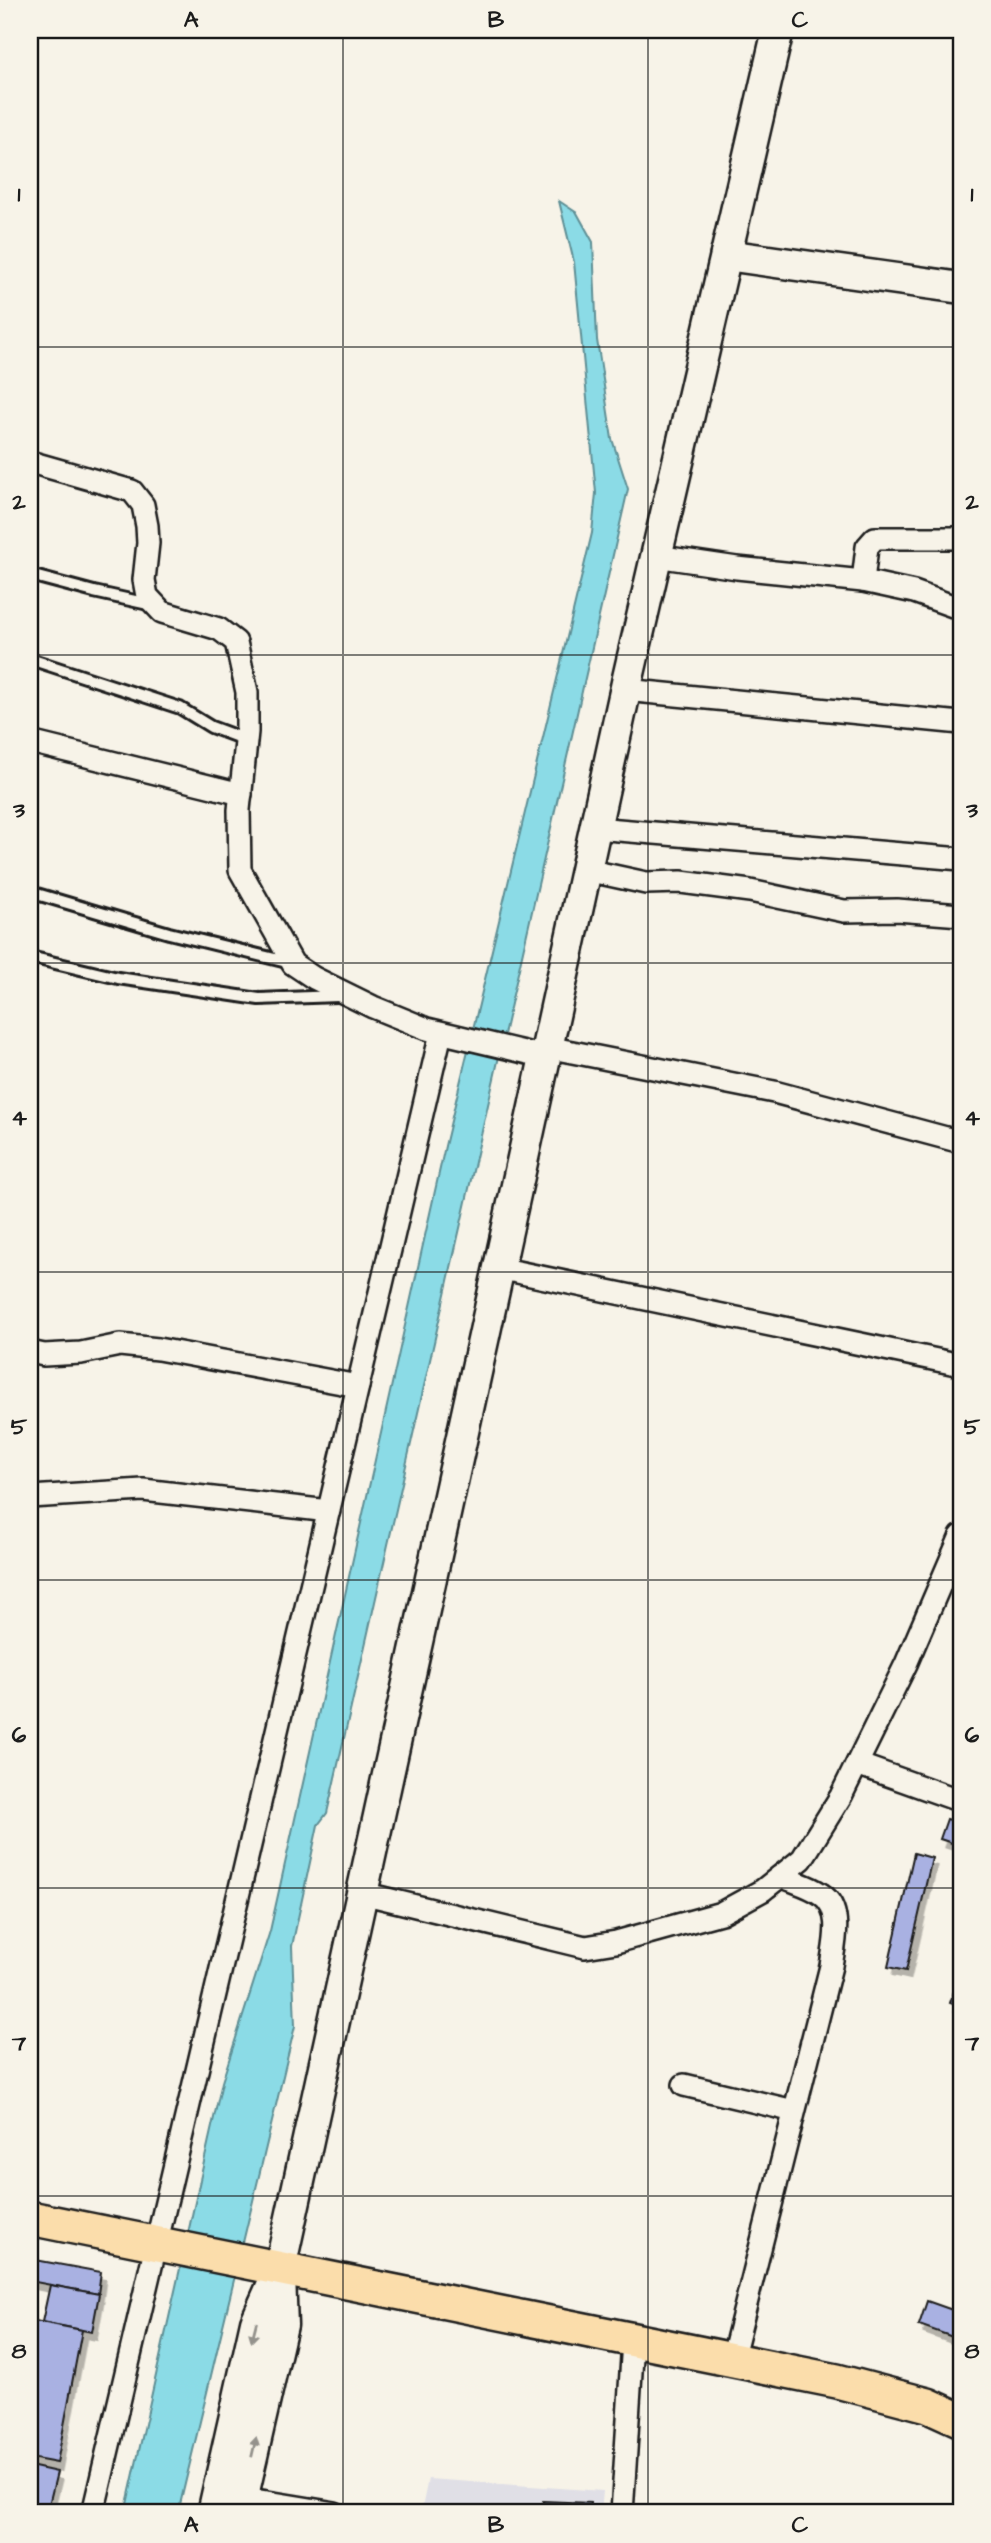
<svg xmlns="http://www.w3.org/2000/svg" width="991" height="2543" viewBox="0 0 991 2543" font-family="'Architects Daughter',sans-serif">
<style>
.built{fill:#e0dfe6}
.water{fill:#8bdbe6;stroke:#5f8f95;stroke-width:2}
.building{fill:#a9b1e2;stroke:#1c1c1c;stroke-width:2;filter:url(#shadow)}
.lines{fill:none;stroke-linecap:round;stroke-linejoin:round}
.lane-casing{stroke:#1c1c1c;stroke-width:16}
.street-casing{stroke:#1c1c1c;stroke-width:26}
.secondary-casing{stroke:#1c1c1c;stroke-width:35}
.primary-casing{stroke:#1c1c1c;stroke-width:38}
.lane{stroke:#f7f3e8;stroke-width:10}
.street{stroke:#f7f3e8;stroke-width:21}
.secondary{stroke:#f7f3e8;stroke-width:30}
.primary{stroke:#fbddab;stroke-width:33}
.oneway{fill:#94928c}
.grid{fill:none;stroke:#1c1c1c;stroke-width:2;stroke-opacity:0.55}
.neatline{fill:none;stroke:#1c1c1c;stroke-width:2.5}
.grid-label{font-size:23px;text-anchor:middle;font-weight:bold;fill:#1c1c1c}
</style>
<defs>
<filter id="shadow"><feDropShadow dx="4.5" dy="8" stdDeviation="0" flood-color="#0004"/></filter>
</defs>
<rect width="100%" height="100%" fill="#f7f3e8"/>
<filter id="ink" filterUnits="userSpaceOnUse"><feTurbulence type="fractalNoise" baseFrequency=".0143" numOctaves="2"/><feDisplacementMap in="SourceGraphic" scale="14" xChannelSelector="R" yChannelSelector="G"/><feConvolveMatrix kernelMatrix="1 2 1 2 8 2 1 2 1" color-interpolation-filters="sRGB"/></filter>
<g filter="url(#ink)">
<path class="built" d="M428,2479L603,2491L601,2513H421Z"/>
<path class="water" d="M559,201L577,213L593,242L597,340L612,439L628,489L327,1813L318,1825L292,1946L295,2026L178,2513H125L222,2082L270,1931L445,1146L592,533L596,493L574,262Z"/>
<g class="building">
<path d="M947,1819L961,1823V1846L940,1839Z"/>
<path d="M914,1853L932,1858L906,1971L888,1967Z"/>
<path d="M961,1971V2007L950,2003Z"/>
<path d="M30,2259L101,2272L98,2294L30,2281Z"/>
<path d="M50,2285L99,2294L92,2332L42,2322Z"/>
<path d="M927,2301L961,2313V2340L919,2325Z"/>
<path d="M30,2320L82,2330L57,2463L30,2458Z"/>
<path d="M30,2466L57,2472L47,2513H30Z"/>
<path d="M543,2501L590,2503V2513H542Z"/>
</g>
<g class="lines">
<g class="lane-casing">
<g id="lane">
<path d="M30,575L94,592L153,605"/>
<path d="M30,659L180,708L211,727L246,740"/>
<path d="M30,892L169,933L291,963"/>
<path d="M30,957L118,978L259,999L338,996"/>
</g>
</g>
<g class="street-casing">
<g id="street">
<path d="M30,462L132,491L143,505L147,526L148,543L144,580L147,596L162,612L219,629L236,642L247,692V732L239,810L240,870L293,964L314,978L373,1007L427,1029L545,1057"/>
<path d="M656,556L737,568L863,581L914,592L961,609"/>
<path d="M863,581L867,547L875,538H961"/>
<path d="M625,690L961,723"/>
<path d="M30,742L241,794"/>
<path d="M595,828L961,859"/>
<path d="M586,870L646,883L681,882L750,891L844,911L897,910L961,915"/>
<path d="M547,1047L774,1092L961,1142"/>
<path d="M498,1268L961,1365"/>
<path d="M30,1352L44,1355L81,1353L120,1345L158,1349L358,1386"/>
<path d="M30,1497L143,1490L329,1511"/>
<path d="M857,1764L961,1801"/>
<path d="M362,1893L585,1947L616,1942L721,1913L763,1890L802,1859L841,1796L906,1664L961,1536"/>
<path d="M684,2085L794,2111"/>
<path d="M732,2360L831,1966C834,1945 844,1909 821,1894C810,1886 794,1882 781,1876"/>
<path d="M242,2498L335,2513"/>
<path d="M93,2513L441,1033"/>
<path d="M622,2513L633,2341"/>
</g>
</g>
<g class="secondary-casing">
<g id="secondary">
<path d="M726,255L961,288"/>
<path d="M213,2513L256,2322L280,2268L628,678L778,30"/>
<path d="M239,2513L282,2325L280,2277"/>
</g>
</g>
<g class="primary-casing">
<path id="primary" d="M30,2218L837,2381L928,2405L961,2420"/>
</g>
<use href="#lane" class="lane"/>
<use href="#street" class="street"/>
<use href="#secondary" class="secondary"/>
<use href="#primary" class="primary"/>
</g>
<defs><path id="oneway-solid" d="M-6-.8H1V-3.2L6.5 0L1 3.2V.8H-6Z" transform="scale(1.75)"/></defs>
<g class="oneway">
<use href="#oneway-solid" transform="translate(254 2332) rotate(104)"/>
<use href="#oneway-solid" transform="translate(254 2447) rotate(-77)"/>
</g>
</g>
<path class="grid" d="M343,30V2513M648,30V2513M30,347H961M30,655H961M30,963H961M30,1272H961M30,1580H961M30,1888H961M30,2196H961"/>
<rect width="991" height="2543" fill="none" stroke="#f7f3e8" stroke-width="77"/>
<rect x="38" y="38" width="915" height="2466" class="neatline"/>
<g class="grid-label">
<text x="191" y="27">A</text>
<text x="496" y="27">B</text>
<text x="800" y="27">C</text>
<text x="19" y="201">1</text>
<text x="972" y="201">1</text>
<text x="19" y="509">2</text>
<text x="972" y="509">2</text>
<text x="19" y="817">3</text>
<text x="972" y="817">3</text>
<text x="19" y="1125">4</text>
<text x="972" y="1125">4</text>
<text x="19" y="1434">5</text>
<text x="972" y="1434">5</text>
<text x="19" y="1742">6</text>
<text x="972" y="1742">6</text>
<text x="19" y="2050">7</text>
<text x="972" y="2050">7</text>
<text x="19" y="2358">8</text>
<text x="972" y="2358">8</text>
<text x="191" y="2532">A</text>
<text x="496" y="2532">B</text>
<text x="800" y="2532">C</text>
</g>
</svg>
